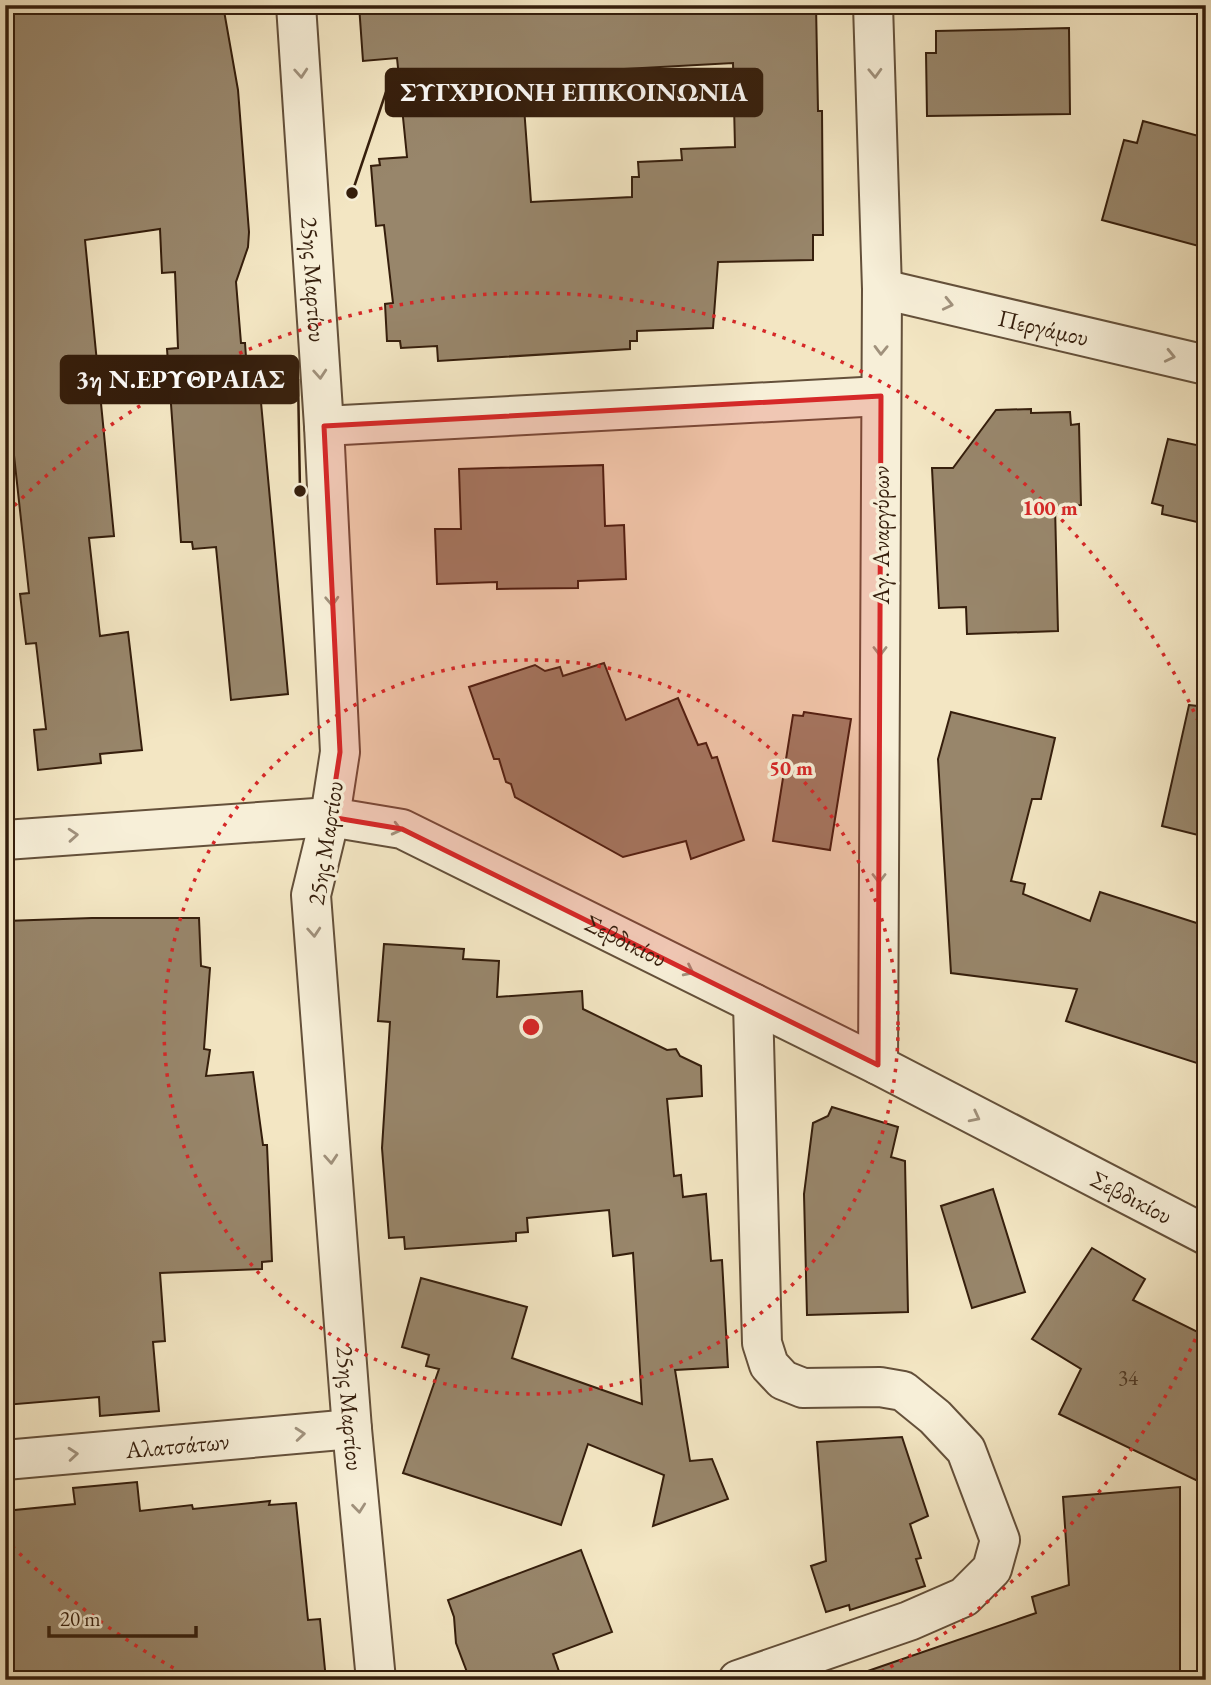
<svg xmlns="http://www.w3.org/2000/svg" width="1211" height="1685" viewBox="0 0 1211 1685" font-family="'EB Garamond',serif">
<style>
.building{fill:#98866b;stroke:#351e0c;stroke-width:2;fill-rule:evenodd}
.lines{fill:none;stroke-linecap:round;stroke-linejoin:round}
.minor-casing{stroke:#64503a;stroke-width:42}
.tertiary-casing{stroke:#64503a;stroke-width:42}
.minor{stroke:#f7efd8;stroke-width:38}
.tertiary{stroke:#f7efd8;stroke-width:38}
.oneway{stroke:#a0917c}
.marked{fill:#d62828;fill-opacity:0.2;stroke:#d62828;stroke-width:5;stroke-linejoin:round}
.ring{fill:none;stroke:#d62828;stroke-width:3.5;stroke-dasharray:3.5 7}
.labels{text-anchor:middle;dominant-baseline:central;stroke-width:7;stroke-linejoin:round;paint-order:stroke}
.number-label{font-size:21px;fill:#4e3824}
.street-label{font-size:24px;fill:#351e0c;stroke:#f7efd8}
.centre{fill:#d62828;stroke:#f7efd8;stroke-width:3.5}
.ring-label{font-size:21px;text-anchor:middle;font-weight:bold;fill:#d62828;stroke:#f7efd8;stroke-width:7;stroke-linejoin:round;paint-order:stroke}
.leader{fill:none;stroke:#351e0c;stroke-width:2.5}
.callout-dot{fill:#351e0c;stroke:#f7efd8;stroke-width:2.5}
.callout{fill:#351e0c;stroke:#351e0c;stroke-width:2.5}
.callout-label{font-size:26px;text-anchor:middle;font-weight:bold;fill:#fff}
</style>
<rect width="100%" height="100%" fill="#f3e6c3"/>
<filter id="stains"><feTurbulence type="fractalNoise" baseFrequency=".00286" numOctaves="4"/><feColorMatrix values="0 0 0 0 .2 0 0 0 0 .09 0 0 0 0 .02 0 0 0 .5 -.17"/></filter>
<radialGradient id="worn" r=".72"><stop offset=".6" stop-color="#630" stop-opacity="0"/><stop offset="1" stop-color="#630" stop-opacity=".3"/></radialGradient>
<g class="building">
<path d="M5,5H223L238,90L249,232L248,247L236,282L241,343H245L247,371L258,370L288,694L231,700L216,547L193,549L192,542H181L167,349L178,348L175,272L162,273L160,229L85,240L114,536L89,538L100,636L128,632L142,750L100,754L101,763L38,770L34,730L46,729L36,643L26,644L20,594L29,593L5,373Z"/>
<path d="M359,5H816L818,111H822L823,235H813V260L718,262L713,328L637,331V341H630V349L438,361L437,346L401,348L400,341H387L385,304L393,303L384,225L376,226L371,166L380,165L379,159L407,157L397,58L363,61ZM733,63L735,147L681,149L682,160L638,162L639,177H632V197L531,202L522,80L624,69Z"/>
<path d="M1069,28L1070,114L927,116L926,53H936V31Z"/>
<path d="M1143,121L1206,138V248L1102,220L1124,140L1137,143Z"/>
<path d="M1031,409V413L1070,412L1071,425L1079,424L1081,505L1055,506L1058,631L967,634L966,607L939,608L932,468H953L996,410Z"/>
<path d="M1168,439L1206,447V524L1162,514L1163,506L1152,503Z"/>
<path d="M603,465L605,526L624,525L626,579L578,581V588L497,589V582L437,584L435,529H461L459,469Z"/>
<path d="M604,663L626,720L678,698L698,745L706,743L712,758L717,757L744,840L691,859L686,841L623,857L515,797L511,784L506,782L499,759H494L469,687L535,665L545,671L560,667L563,676Z"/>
<path d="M1189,705L1206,707V837L1162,826Z"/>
<path d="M804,712L851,719L830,850L773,841L793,715L803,716Z"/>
<path d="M951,712L1055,738L1041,799H1032L1011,881L1025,884L1023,894L1090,921L1100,892L1206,926V1066L1066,1021L1077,989L951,973L938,759Z"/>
<path d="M92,918H199L201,966L210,968L204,1049L210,1050L206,1076L253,1072L263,1145H267L272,1261L262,1262V1269L160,1273L165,1341L153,1342L159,1411L100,1416L99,1397L5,1405V921Z"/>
<path d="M384,944L464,949L463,959L499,961L497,997L582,991L583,1009L667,1050L676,1049L680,1056L701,1066L702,1096L667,1099L674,1176L681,1175L683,1197L706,1194L711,1261L722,1260L728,1367L675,1370L690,1461L712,1459L728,1499L653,1526L664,1475L588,1444L561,1525L403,1473L439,1369L426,1366L429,1355L402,1347L421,1278L527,1307L512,1358L642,1404L633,1253L613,1256L609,1210L527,1218L528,1232L516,1233V1241L405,1249L404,1237L389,1238L382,1148L390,1022L378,1021Z"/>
<path d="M832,1107L898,1127L891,1157L905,1161L908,1312L807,1315L804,1194L813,1123L828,1116Z"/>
<path d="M993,1189L1025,1292L972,1308L941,1206Z"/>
<path d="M1092,1248L1145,1279L1133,1300L1206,1336V1485L1059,1414L1081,1369L1032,1339Z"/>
<path d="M902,1437L928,1516L910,1524L921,1558L916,1559L925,1586L850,1610L849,1605L826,1612L811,1566L826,1561L817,1442Z"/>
<path d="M137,1482L140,1511L192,1505L193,1509L270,1501L269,1505L296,1503L308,1620L320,1619L326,1680H5V1511L75,1504L73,1488Z"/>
<path d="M1180,1487V1680H863L862,1673L1036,1613L1032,1597L1069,1585L1063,1497Z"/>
<path d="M581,1550L612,1632L553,1654L562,1680H470L456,1643L454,1617L448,1600Z"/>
</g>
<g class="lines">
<g class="minor-casing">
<g id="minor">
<path id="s1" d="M296,5L324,426L340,752L330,817L311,895L352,1429L376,1680"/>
<path d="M873,5L882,289L878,1065"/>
<path id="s2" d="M882,289L1206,365"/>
<path d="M324,426L881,396"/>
<path id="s3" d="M5,1460L352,1429"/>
<path d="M738,1680L909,1621L964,1597L992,1569L1000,1540L966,1450L935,1417L903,1391L880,1387L803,1388L783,1380L769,1365L762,1343L753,1003"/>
</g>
</g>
<g class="tertiary-casing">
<g id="tertiary">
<path id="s4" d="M5,840L330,817L402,829L878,1065L1206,1235"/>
</g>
</g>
<use href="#minor" class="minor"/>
<use href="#tertiary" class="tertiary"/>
</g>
<defs><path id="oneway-chevron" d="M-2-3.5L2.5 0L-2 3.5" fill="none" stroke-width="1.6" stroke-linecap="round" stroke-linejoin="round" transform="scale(1.75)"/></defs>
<g class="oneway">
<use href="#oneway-chevron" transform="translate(301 73) rotate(86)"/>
<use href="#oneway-chevron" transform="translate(875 73) rotate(88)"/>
<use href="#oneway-chevron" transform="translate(948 304) rotate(13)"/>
<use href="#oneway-chevron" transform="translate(881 350) rotate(91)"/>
<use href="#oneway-chevron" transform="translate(1170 356) rotate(13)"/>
<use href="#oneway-chevron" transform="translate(320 374) rotate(86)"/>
<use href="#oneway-chevron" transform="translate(332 601) rotate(87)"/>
<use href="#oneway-chevron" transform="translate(880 651) rotate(90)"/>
<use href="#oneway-chevron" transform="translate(397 829) rotate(14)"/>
<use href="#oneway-chevron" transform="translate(73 835) rotate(-4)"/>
<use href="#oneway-chevron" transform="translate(879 878) rotate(90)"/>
<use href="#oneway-chevron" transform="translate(314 932) rotate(86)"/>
<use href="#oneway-chevron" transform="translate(689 971) rotate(26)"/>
<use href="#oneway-chevron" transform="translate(975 1117) rotate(27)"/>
<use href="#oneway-chevron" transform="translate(331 1159) rotate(86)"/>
<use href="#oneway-chevron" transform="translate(300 1434) rotate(-5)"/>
<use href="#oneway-chevron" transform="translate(73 1454) rotate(-5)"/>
<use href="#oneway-chevron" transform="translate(359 1508) rotate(84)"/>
</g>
<path class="marked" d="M881,396L878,1065L402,829L330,817L340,752L324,426Z"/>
<g class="ring">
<circle cx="531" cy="1027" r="367"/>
<path d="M1204 1320A734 734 0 0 1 870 1678M192 1678A734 734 0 0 1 7 1541M7 513A734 734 0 0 1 1204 734"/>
</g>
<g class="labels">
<g class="number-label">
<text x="1128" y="1377">34</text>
</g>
<g class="street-label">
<text stroke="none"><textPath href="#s1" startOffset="275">25ης Μαρτίου</textPath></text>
<text stroke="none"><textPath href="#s2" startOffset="166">Περγάμου</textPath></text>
<text transform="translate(880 535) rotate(-90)">Αγ. Αναργύρων</text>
<text transform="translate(325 843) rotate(-81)">25ης Μαρτίου</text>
<text stroke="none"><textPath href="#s4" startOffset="649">Σεβδικίου</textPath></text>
<text stroke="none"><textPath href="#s4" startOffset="1216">Σεβδικίου</textPath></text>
<text stroke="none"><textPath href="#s1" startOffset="1409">25ης Μαρτίου</textPath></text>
<text stroke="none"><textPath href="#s3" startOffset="173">Αλατσάτων</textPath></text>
</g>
</g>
<circle cx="531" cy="1027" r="10" class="centre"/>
<g class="ring-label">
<text x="1050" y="515">100 m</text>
<text x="791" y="775">50 m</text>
</g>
<path class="leader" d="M352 193L386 92M300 491L298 379"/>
<g class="callout-dot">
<circle cx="352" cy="193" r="7"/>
<circle cx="300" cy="491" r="7"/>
</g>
<g class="callout">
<rect x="386" y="69" width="376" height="47" rx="7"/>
<rect x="61" y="356" width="237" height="47" rx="7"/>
</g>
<g class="callout-label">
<text x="574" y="101">ΣΥΓΧΡΙΟΝΗ ΕΠΙΚΟΙΝΩΝΙΑ</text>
<text x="180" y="388">3η Ν.ΕΡΥΘΡΑΙΑΣ</text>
</g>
<rect width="1211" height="1685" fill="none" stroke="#f3e6c3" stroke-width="28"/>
<rect x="7" y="7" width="1197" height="1671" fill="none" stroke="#351e0c" stroke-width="3.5"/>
<rect x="14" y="14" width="1183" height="1657" fill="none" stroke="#351e0c" stroke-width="2"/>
<path d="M49 1626v10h147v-10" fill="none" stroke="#351e0c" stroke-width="3.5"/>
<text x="60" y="1626" font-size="21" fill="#351e0c" stroke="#f7efd8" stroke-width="5" paint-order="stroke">20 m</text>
<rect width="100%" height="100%" filter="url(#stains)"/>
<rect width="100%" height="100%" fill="url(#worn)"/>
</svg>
